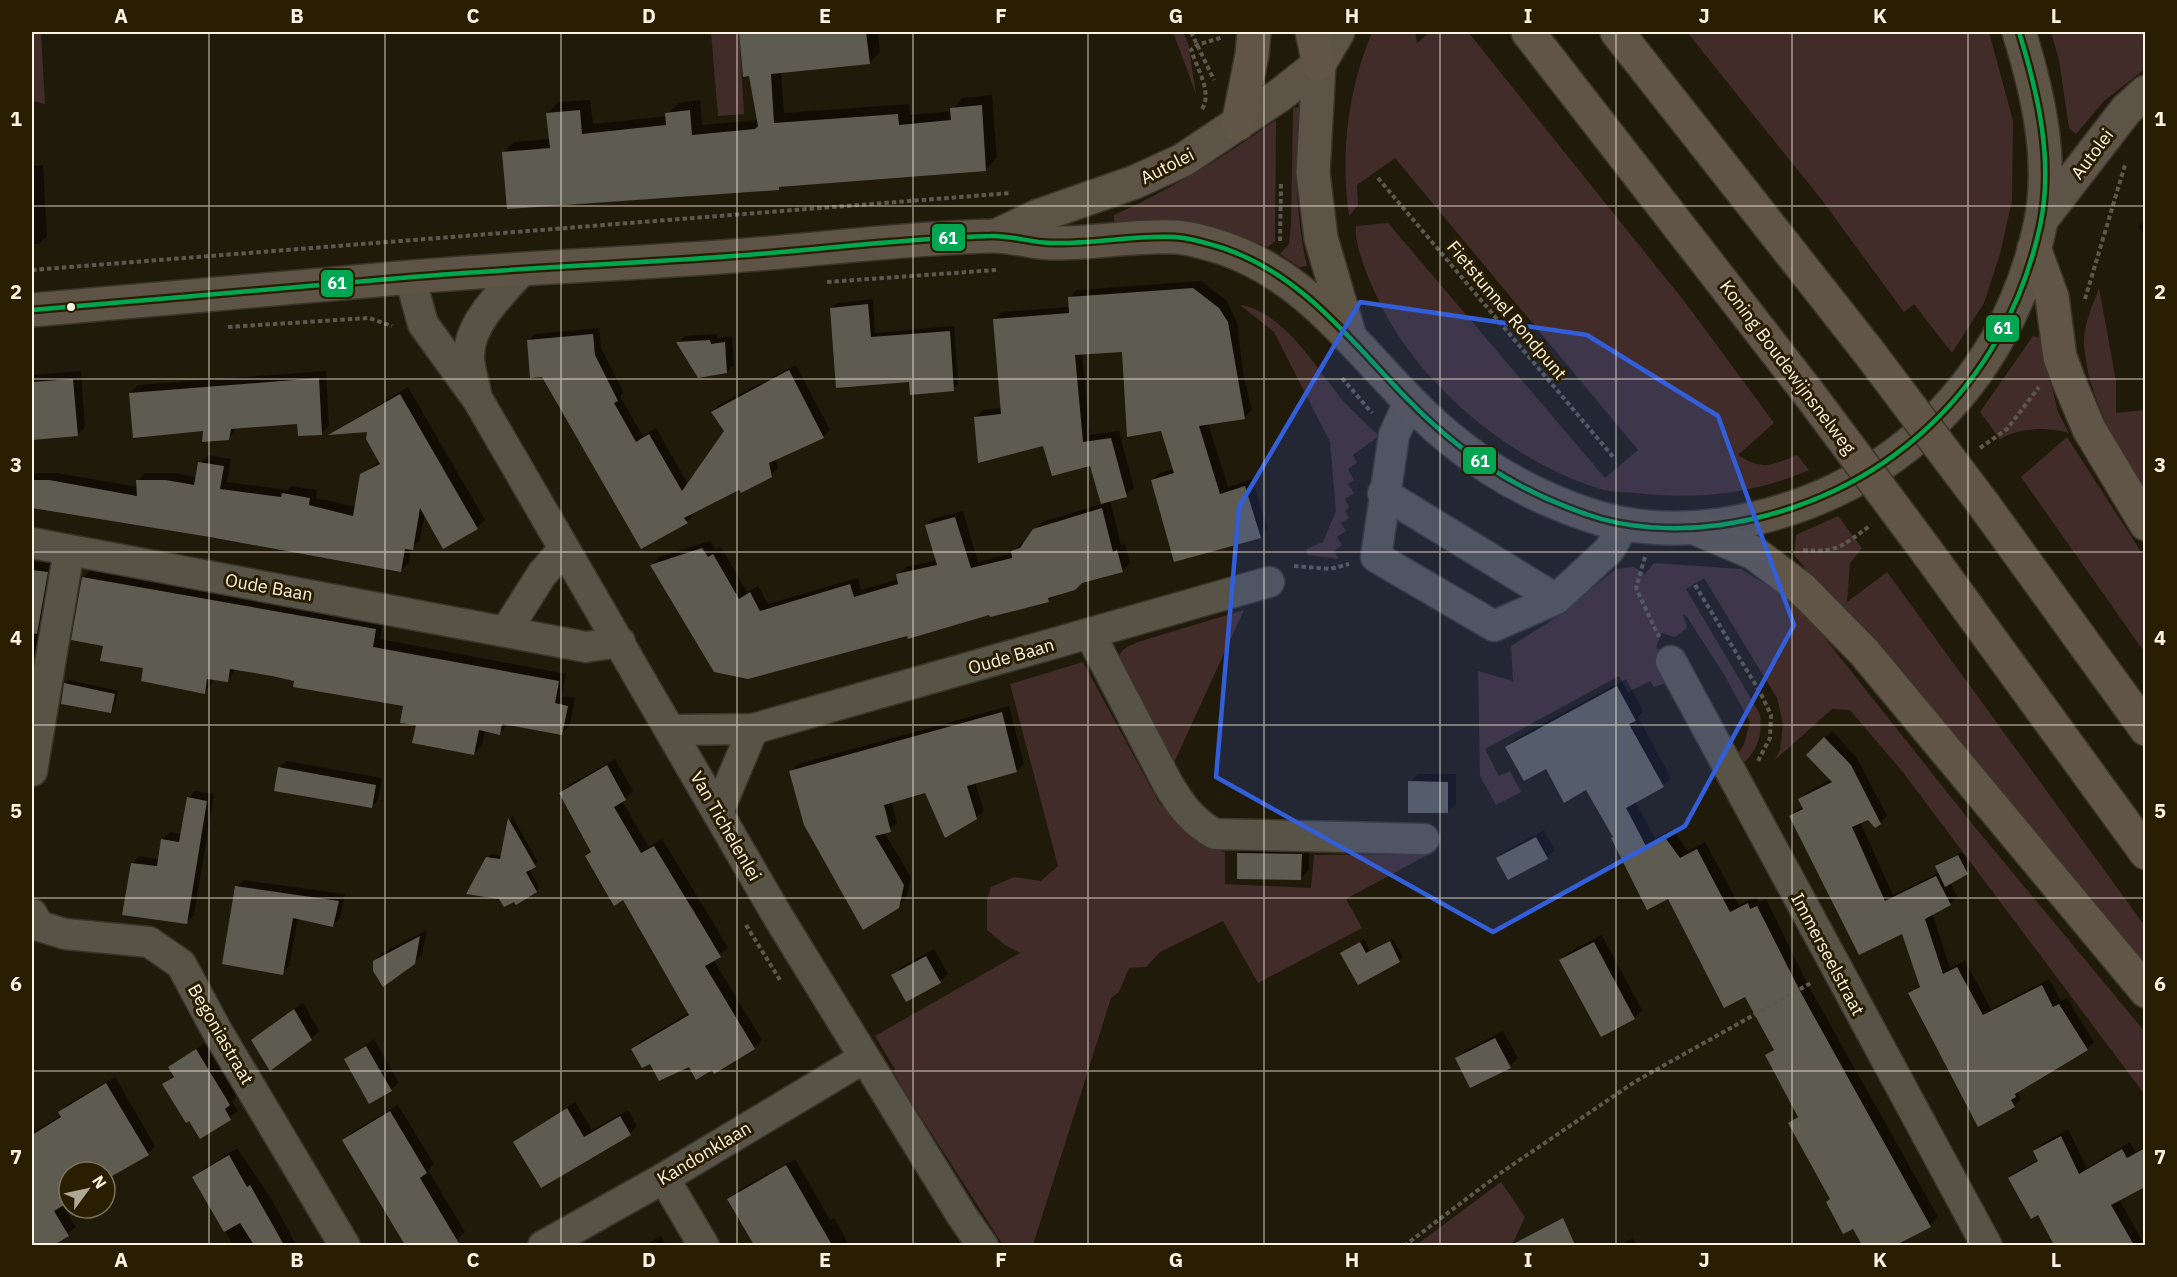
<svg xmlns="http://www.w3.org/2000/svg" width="2177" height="1277" viewBox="0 0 2177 1277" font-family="'IBM Plex Sans',sans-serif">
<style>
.green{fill:#422c29}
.shadow{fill:#0007}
.building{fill:#5e5c50}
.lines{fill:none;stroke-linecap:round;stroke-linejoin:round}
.minor-casing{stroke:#3a342b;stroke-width:33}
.major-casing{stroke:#3a342b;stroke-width:36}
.highway-casing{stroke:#3a342b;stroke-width:36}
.path{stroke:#5d584e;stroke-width:4;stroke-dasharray:4.5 3;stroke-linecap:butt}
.minor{stroke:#585347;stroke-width:30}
.major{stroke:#5d5346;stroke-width:33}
.highway{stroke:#615547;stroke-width:33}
.highway-bridge-casing{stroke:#3a342b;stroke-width:36;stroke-linecap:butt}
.highway-bridge{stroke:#615547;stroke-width:33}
.bus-1-casing{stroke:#291d02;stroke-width:9}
.bus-1{stroke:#00a651;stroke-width:4.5}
.marked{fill:#335ed9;fill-opacity:0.2;stroke:#335ed9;stroke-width:4.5;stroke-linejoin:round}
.grid{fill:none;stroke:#fcf3e3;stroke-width:1.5;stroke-opacity:0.55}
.bus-dot{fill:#fcf3e3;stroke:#291d02;stroke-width:2}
.labels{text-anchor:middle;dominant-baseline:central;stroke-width:6;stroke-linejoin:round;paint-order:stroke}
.street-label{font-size:18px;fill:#fcf3e3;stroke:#291d02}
.line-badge{stroke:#291d02;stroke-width:2}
.badge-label{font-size:16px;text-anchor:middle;font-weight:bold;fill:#fff}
.neatline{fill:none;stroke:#fcf3e3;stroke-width:2}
.grid-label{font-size:20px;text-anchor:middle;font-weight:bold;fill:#fcf3e3}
</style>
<rect width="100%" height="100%" fill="#201a0b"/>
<g class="green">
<path d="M32,32H41L45,104L32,101Z"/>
<path d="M711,32H739L744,114L718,116Z"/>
<path d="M1173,32H1183L1188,43L1196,94Z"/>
<path d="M1372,32H1415L1417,43L1430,32H1468L1688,306L1774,423L1738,455C1763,471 1772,465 1797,455L1809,470C1754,494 1695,500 1636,493C1626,492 1614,492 1604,490C1522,467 1437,399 1393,327C1380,305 1353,251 1356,226L1388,223L1605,478L1638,450L1395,158L1357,185L1358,205L1349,216C1340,153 1348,90 1372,32Z"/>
<path d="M1687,32H1989L2013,121L2012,200L2000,254L1984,303L1952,353L1914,304L1904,312L1821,199Z"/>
<path d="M2051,32H2145V69L2105,100L2076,134L2069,128L2059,60Z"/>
<path d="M1295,107L1299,108C1295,162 1295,213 1307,266L1299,267L1280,254L1289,244L1291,224L1293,109Z"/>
<path d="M1276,120L1275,241L1268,247L1233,233L1200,225H1114V215C1172,189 1224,157 1276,120Z"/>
<path d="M2099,288L2116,381V413L2145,410V491C2118,447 2086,395 2084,342C2084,323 2093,305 2099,288Z"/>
<path d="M1240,305C1281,310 1316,367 1340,397C1352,411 1366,423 1379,436L1353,455L1357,463L1348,469L1354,480L1348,484L1354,493L1345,499L1349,507L1345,511L1349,518L1341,523L1346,531L1337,537L1342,545L1334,551L1339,559L1308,555L1306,549L1323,542L1336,511L1330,442L1274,332Z"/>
<path d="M2033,336L2040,338L2058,412L2069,433C2046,427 2021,427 2000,439L1980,412Z"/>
<path d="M2067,437L2145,558V653L2021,477Z"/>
<path d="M1838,516L1862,548L1850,563L1847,602L1887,572L2145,926V972L1794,555L1796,535Z"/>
<path d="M1654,563L1741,569L1790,599L1808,617L1974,826L2145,1032V1095L1902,771L1850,710L1832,709L1775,760L1780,750L1783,724L1777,698L1704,578L1686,589L1760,714C1763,738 1757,750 1740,767L1736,758L1744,744L1750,722L1725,676L1687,617L1683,614L1687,628L1675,637L1662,633L1656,647L1667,657L1671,676L1666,683L1654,687L1650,681L1628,692L1619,676L1485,749L1499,776L1510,771L1521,792L1496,805L1480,776L1478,671L1513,681L1511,646L1549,622L1616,569L1634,567L1645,574Z"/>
<path d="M1244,610L1172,767L1117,661C1121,647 1129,646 1141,641Z"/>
<path d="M1083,662L1158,801L1180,828L1205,846L1225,852V884L1311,888L1314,855L1429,854L1346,899L1362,928L1258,983L1223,921L1160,952L1146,967L1129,968L1119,992L1111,998L1033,1245H1003L905,1092L894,1073L895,1069L875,1036L1020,953L1005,945L987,930V900L991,887L1014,877L1041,881L1058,866L1010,684Z"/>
<path d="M1501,1182L1525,1217L1512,1245L1415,1246Z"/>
</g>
<g class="shadow">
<path d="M741,32H878L880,52L869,63L781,72L784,113L909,104L910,115L952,111L962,98L992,95L997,158L986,169L675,196L504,152L514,142L550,139L548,113L558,102L590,100L593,124L667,116L678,103L700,100L702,125L758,120L750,75H744Z"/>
<path d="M43,165L47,236L39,244H32V166Z"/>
<path d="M2146,220V236L2138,227Z"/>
<path d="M1201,281L1226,300L1237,322L1243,373L1252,410L1244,418L1208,423L1228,487L1252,479L1268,529L1260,536L1152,480L1160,473L1174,469L1162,430L1124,350L1082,353L1090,435L1119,431L1134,488L1126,495L1110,500L1121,545L1125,544L1130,563L1122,571L1082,582L1048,600L908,634L748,678L652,565L659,557L710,541L716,550L721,547L747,592L758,586L768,604L858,578L861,590L899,579L898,575L906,567L937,560L926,525L934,518L963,511L978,562L1013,553L1020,544L1026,542L1042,522L1102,504L1091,464L975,418L983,410L1002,408L994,320L1002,312L1070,307L1069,298L1077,290Z"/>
<path d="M873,299L875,333L954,326L958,384L953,389L911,380L832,308L837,303Z"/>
<path d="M599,328L601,348L624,393L620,397L643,436L656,428L688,484L725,431L713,412L719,405L796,365L830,430L824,436L776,458L778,468L771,475L692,512L693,515L687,522L528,341L535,334Z"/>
<path d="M717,334V338L732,336L734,365L727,372L678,343L685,336Z"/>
<path d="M81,371L85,427L77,435L32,438V375Z"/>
<path d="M326,371L329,426L321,433L299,422L237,427L228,439L130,393L138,385Z"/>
<path d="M408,387L485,520L477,527L425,514L420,541L411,548L409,563L401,571L185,531L32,507V473H57L138,487V481L145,473H175L197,477L200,463L208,455L231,459L227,482L288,490L291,486L317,490L316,498L356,507L362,475L380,461L369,431L332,433Z"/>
<path d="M32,561L55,564L39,657L32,665Z"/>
<path d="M91,570L383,621L380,639L566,674L562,696L575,698L570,725L562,733L508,723L500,734L485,730L482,746L474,754L418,724L405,705L296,680L236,668L228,680L213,678L212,684L204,692L165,686V683L145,667L105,644L83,578Z"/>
<path d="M1626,679L1643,711L1638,717L1671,778L1663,786L1635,801L1655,838L1672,829L1688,851L1705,842L1739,905L1756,896L1759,902L1766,899L1808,985L1938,1217L1930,1225L1893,1246H1864L1854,1227L1831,1199L1790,1123L1799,1114L1767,1055L1774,1048L1745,995L1669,897L1614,836L1587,788L1507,747L1516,738Z"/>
<path d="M69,680L118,691L114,708L111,712L66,683Z"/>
<path d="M1009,706L1024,764L1017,771L975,782L984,811L976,818L926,791L891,801L897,823L884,832L911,877L906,899L898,906L790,772L798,764Z"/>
<path d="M1832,731L1857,758L1887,816L1880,823L1868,818L1860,822L1893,895L1940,872L1937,867L1941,863L1962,852L1971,869L1950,882L1957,897L1950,904L1932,913L1950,968L1965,961L1991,1009L2049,979L2061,1001L2067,998L2094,1042L2087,1049L2022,1088L2018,1093L2021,1099L2014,1106L1910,994L1920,985L1903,931L1790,816L1803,806L1800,799L1807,792L1832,779L1809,755Z"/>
<path d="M615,759L633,791L622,801L649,847L662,839L713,922L728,948L713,959L762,1040L754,1048L713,1068L651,1062L633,1049L641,1041L690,1012L624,898L587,856L592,851L561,793L569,785Z"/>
<path d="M286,761L382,778L378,800L371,807L279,768Z"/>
<path d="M1418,774H1456V804L1448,812L1410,782Z"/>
<path d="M195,791L214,794L194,915L186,923L132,864L139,856L159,859L162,840L170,832L181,834L188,798Z"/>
<path d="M512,816L538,862L529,869L540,888L536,891L488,858L491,854L502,856Z"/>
<path d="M1544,830L1555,850L1547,857L1497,858L1505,851Z"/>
<path d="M1246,845L1309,847V870L1301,878L1238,853Z"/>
<path d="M244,880L345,894L340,918L333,925L298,918L289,966L282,973L237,887Z"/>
<path d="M427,930L422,954L414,963L374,961L382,953Z"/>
<path d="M1602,935L1642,1010L1634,1018L1561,960L1569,952Z"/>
<path d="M1364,939L1370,951L1393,939L1403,957L1399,960L1342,953Z"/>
<path d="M934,949L948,974L940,981L893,975L901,967Z"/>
<path d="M303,1002L319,1031L311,1039L253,1041Z"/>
<path d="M1503,1031L1518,1058L1510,1066L1457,1059L1465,1051Z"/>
<path d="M374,1039L399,1082L391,1090L346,1059Z"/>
<path d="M205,1043L237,1096L232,1101L238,1111L201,1137L164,1084L174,1075L170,1067Z"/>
<path d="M115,1077L155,1146L148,1154L105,1180V1172H69L71,1208L66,1211L76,1227L51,1246H32V1133L62,1115L60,1112L68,1104Z"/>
<path d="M575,1102L592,1130L628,1110L637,1126L630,1134L515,1142Z"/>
<path d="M398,1105L434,1164L428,1170L465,1232L448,1246H407L344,1140L352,1132Z"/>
<path d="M2068,1129L2087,1168L2130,1142L2135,1152L2146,1146V1185L2119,1199L2145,1246H2056L2039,1213L2010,1178L2017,1171L2039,1159L2035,1151L2042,1144Z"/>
<path d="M237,1148L272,1200L297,1246H234L194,1178L202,1170Z"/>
<path d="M795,1159L830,1220L834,1218L850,1246H755L729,1199L737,1191Z"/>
<path d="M661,1236L666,1246H644Z"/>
<path d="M1633,1238L1636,1246H1619Z"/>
</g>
<g class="building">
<path d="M739,32H866L870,64L771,74L774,123L898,114L899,125L951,120L950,108L982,105L986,171L779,187V190L507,209L502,152L550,148L546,113L580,110L582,134L666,125L665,113L690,110L692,135L755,129L758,126L749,76L743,77Z"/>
<path d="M1193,288L1219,308L1228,322L1245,419L1199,426L1220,494L1245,486L1261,538L1174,562L1151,480L1174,473L1161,431L1127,437L1122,352L1075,355L1083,442L1111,438L1127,497L1101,504L1090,466L1052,476L1043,446L978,463L974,417L1001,414L993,319L1069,313L1068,297Z"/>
<path d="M868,304L871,337L950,331L954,391L910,395L909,382L836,388L830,308Z"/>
<path d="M593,334L595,355L618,401L614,403L636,442L649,434L682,491L724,431L711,412L789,370L824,438L769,463L772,477L741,493L739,490L684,518L688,523L641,549L542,377L530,378L527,340Z"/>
<path d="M710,340L711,344L725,342L727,373L698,378L676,342Z"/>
<path d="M319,378L322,435L298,436L297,424L231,429L229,440L202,442L203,431L133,438L129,393Z"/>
<path d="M73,379L78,436L32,440V382Z"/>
<path d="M400,394L478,529L443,549L420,508L413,550L405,549L401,572L210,537L32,508V480H49L137,496L136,480H166L194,485L198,462L224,466L220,489L281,497L282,493L310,498L309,505L353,516L360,474L380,464L366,439L367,432L328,435Z"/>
<path d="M1102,508L1113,552L1117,550L1123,572L1082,583L1075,590L1048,598L1049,602L990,617L989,615L908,639L907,636L748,679L714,672L650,565L702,548L708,557L713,554L739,599L750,592L760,611L850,584L854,597L898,584L896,574L937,565L925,525L955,517L971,568L1012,558L1011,551L1020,548L1033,529Z"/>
<path d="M32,570L48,572L37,634L32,633Z"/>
<path d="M82,577L376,629L373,647L559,681L555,703L568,706L562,735L502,724L500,735L479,730L474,755L412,743L416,725L400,723L403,706L293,687L294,681L272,676L230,669L228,682L207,679L205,694L141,681L143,668L100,661L103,646L71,640Z"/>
<path d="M64,683L115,694L111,713L61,704Z"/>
<path d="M1617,686L1636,721L1629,724L1664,787L1626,808L1646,846L1664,836L1680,858L1697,849L1730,912L1748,903L1750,909L1757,906L1801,993L1931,1227L1896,1245H1862L1853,1229L1843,1234L1826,1202L1830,1199L1788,1123L1798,1117L1765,1055L1774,1050L1745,997L1724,1008L1668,899L1647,910L1611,838L1613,837L1586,790L1564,803L1546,769L1524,781L1505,747Z"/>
<path d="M1002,712L1017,772L967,786L977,819L945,838L925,793L884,805L891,832L875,836L904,885L899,908L863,930L804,825L789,771Z"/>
<path d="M1824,737L1851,765L1881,824L1875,828L1868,820L1852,827L1885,901L1936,876L1951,905L1925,919L1943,974L1957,967L1983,1015L2042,985L2053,1007L2059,1004L2088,1050L2015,1094L2016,1097L2011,1100L2015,1107L1978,1127L1908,993L1920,987L1902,934L1859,955L1789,816L1803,809L1798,799L1832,782L1806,755Z"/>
<path d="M607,765L626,800L614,807L641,853L654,846L705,930L721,957L705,966L755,1049L714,1074L712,1070L696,1080L689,1067L659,1081L650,1064L642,1068L631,1049L689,1015L623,900L614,906L585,856L591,852L559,793Z"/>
<path d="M278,767L376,785L372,808L274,791Z"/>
<path d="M1408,781L1448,782V813H1408Z"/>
<path d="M187,797L207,801L187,924L122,915L131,863L157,866L161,839L179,842Z"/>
<path d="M508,818L536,867L526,872L537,892L516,905L514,902L504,907L499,899L466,894L486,857L500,859Z"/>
<path d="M1536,837L1548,859L1508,880L1496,858Z"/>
<path d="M1237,853L1302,854L1301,880L1237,879Z"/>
<path d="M1958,855L1968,874L1945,887L1935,866Z"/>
<path d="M235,886L339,901L333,927L293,918L283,975L222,964Z"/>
<path d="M420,936L415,964L383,987L373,971V961Z"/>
<path d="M1390,941L1400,962L1358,985L1340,953L1360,942L1366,953Z"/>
<path d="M1594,942L1635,1019L1601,1037L1559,960Z"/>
<path d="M926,956L941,983L906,1002L891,975Z"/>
<path d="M294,1009L312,1040L270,1071L251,1040Z"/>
<path d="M1495,1038L1511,1068L1470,1088L1455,1058Z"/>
<path d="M366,1046L392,1091L369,1104L344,1059Z"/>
<path d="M196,1049L230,1105L225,1109L231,1120L200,1139L189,1121L186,1123L162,1084L174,1077L168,1067Z"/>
<path d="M106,1083L149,1155L105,1180V1172H69V1202L54,1211L69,1236L54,1245H32V1135L61,1117L58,1112Z"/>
<path d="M567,1108L584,1137L620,1116L631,1135L541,1188L513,1142Z"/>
<path d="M390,1111L427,1173L420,1178L460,1245H405L342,1140Z"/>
<path d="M2061,1136L2079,1174L2122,1149L2127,1158L2145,1148V1187L2111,1205L2134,1245H2054L2038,1215L2031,1219L2008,1178L2038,1161L2033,1151Z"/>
<path d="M229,1155L247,1187L250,1185L284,1245H254L240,1223L224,1232L192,1177Z"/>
<path d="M786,1165L832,1245H754L727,1199Z"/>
<path d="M1563,1218L1575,1245H1511Z"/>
</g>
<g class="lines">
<g class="minor-casing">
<g id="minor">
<path d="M410,277L423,324L478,400L777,915L962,1216L983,1246"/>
<path d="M476,394C474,382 469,369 469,357C468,323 503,292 523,269"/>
<path d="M1409,402L1394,435L1376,557L1494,626L1556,599L1609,550L1625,523"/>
<path d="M1383,493L1556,599"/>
<path d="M32,543L586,647L620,642"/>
<path d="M506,631L542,574L564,549"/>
<path d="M1090,634L1168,784C1181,806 1193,822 1215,834L1424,839"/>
<path d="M1671,661L1987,1246"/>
<path d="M671,730L753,729L1269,582"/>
<path d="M32,771L69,550"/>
<path d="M718,812L753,729"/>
<path d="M32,914L39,926L65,934L149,942L181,964L217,1031L345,1246"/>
<path d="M664,1178L704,1246"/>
<path d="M543,1246L664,1178L864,1058"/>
</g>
</g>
<g class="major-casing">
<g id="major">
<path d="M1319,64L1313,173L1321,238L1349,334"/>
<path d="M2042,219L2126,110L2146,92"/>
<path d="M998,235L1038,216L1135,182L1183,160L1280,95L1319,64L1338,32"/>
<path d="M32,310C159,300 285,287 412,277C519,268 626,264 733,256C818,250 905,238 991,236C1011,235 1031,243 1052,243C1093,244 1134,235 1175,237C1191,238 1207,243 1223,248C1321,281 1371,373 1447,436C1487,470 1536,497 1586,514C1627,529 1677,531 1720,525C1884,501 2005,387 2040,226C2054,162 2038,93 2019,32"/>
</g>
</g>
<g class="highway-casing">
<g id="highway">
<path d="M1312,32L1319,64"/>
<path d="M1528,32L1810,395"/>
<path d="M1617,32L1868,351"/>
<path d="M1238,124L1252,55L1254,32"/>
<path d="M2034,248L2052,297L2060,357L2070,384L2089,429L2146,524"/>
<path d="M1984,505L2146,729"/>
<path d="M1695,528L1754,553L1802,589L1864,652L2146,991"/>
<path d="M1925,549L2146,853"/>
</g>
</g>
<g class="path">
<path d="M1191,32L1214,80"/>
<path d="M1202,109C1213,93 1196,66 1191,50L1197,45L1223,37"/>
<path d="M1378,178L1615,459"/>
<path d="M1280,241L1281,183"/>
<path d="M32,270L1011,193"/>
<path d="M827,282L996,270"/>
<path d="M2085,299L2125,165"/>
<path d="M228,327L369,318L392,326"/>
<path d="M1342,378L1372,413"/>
<path d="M1980,448L2007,429L2039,387"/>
<path d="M1803,550C1839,553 1843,545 1871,525"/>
<path d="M1645,557L1636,588L1659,637"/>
<path d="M1294,566L1330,569L1349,564"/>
<path d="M1695,585L1760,692L1771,715L1770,738L1758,761"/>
<path d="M746,925L780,980"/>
<path d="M1404,1246L1502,1172L1636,1081L1811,983"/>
</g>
<use href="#minor" class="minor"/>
<use href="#major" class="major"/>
<use href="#highway" class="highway"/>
<g class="highway-bridge-casing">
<g id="highway-bridge">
<path d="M1868,351L1984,505"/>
<path d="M1810,395L1925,549"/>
</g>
</g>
<use href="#highway-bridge" class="highway-bridge"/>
<g class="bus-1-casing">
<path id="bus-1" d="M32,310C159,300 285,287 412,277C519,268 626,264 733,256C818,250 905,238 991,236C1011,235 1031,243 1052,243C1093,244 1134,235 1175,237C1191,238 1207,243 1223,248C1321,281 1371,373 1447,436C1487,470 1536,497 1586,514C1627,529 1677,531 1720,525C1884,501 2005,387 2040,226C2054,162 2038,93 2019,32"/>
</g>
<use href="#bus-1" class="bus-1"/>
</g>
<path class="marked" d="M1360,302L1587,335L1718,416L1794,625L1685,826L1493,932L1216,777L1239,507Z"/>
<path class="grid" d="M209,32V1246M385,32V1246M561,32V1246M737,32V1246M913,32V1246M1088,32V1246M1264,32V1246M1440,32V1246M1616,32V1246M1792,32V1246M1968,32V1246M32,206H2146M32,379H2146M32,552H2146M32,725H2146M32,898H2146M32,1071H2146"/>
<circle class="bus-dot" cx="71" cy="307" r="5"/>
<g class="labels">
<g class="street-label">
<text transform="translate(2092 154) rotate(-53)">Autolei</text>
<text transform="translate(1167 166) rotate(-27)">Autolei</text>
<text transform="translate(1507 310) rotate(50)">Fietstunnel Rondpunt</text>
<text transform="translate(1788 367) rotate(53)">Koning Boudewijnsnelweg</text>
<text transform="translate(269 587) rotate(10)">Oude Baan</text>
<text transform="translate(1011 656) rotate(-16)">Oude Baan</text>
<text transform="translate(726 826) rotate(60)">Van Tichelenlei</text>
<text transform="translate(1828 954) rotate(62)">Immerseelstraat</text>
<text transform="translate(221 1034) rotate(60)">Begoniastraat</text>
<text transform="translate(704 1153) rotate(-31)">Kandonklaan</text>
</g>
</g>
<g class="line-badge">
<rect x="931" y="223" width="35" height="29" rx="6" fill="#00a651"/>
<rect x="320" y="269" width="34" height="29" rx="6" fill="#00a651"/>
<rect x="1985" y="314" width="35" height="29" rx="6" fill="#00a651"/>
<rect x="1462" y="446" width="35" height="29" rx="6" fill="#00a651"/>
</g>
<g class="badge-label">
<text x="948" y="244">61</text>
<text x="337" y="289">61</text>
<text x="2003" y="334">61</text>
<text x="1480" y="467">61</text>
</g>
<rect width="2177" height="1277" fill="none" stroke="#291d02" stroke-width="66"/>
<g transform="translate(87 1190) rotate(57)"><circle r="28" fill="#291d02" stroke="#7d735c" stroke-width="1.5"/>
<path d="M0-4.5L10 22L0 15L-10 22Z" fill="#afa797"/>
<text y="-9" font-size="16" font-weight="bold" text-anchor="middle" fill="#fcf3e3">N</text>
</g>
<rect x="33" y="33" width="2111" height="1211" class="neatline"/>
<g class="grid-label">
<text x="121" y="23">A</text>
<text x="297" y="23">B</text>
<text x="473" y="23">C</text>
<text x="649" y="23">D</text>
<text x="825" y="23">E</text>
<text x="1001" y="23">F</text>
<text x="1176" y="23">G</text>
<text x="1352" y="23">H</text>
<text x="1528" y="23">I</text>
<text x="1704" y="23">J</text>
<text x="1880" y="23">K</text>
<text x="2056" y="23">L</text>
<text x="16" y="126">1</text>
<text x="2160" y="126">1</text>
<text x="16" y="299">2</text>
<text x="2160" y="299">2</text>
<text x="16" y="472">3</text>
<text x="2160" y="472">3</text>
<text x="16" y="645">4</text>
<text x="2160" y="645">4</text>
<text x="16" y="818">5</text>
<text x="2160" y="818">5</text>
<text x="16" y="991">6</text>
<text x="2160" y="991">6</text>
<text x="16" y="1164">7</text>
<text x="2160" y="1164">7</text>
<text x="121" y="1267">A</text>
<text x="297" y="1267">B</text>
<text x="473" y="1267">C</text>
<text x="649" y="1267">D</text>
<text x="825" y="1267">E</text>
<text x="1001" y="1267">F</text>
<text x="1176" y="1267">G</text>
<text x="1352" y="1267">H</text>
<text x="1528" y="1267">I</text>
<text x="1704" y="1267">J</text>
<text x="1880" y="1267">K</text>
<text x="2056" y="1267">L</text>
</g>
</svg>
